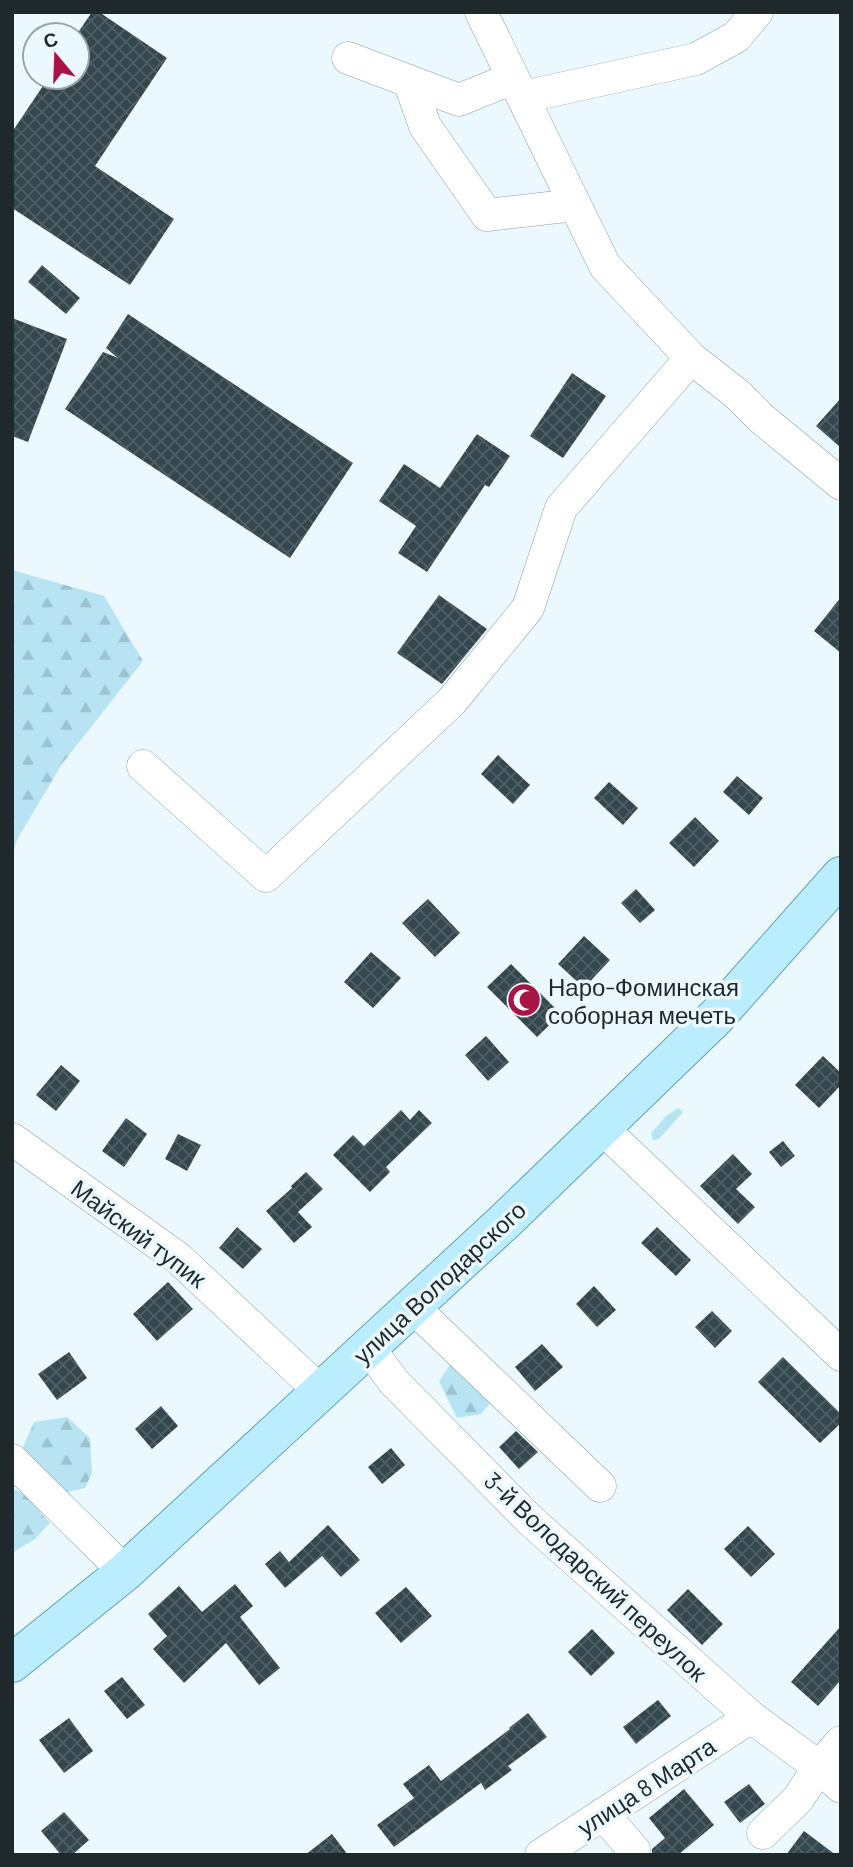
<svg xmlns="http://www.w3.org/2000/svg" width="853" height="1867" viewBox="0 0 853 1867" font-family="Barlow,sans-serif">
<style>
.grass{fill:url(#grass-tufts)}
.forest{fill:url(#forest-firs)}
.building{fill:url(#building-cross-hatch)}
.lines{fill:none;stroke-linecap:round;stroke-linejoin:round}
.minor-casing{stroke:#8ba1a8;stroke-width:33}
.major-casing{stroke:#66a0b2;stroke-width:40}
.minor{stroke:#fff;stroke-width:32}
.major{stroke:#baedfd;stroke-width:38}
.labels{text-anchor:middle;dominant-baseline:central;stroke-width:7;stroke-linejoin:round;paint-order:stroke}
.poi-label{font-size:24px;fill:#1f282b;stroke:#ebf9fe;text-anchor:start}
.street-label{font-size:24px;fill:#1f282b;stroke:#ebf9fe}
</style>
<defs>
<pattern id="grass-tufts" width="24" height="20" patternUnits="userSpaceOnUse" patternTransform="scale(1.75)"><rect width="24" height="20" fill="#b8e3f2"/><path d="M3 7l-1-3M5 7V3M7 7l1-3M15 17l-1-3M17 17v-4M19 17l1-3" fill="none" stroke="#9ec3d0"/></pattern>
<pattern id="forest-firs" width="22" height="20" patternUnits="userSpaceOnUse" patternTransform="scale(1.75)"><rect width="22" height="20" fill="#b8e3f2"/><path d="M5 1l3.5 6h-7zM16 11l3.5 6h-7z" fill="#9ec3d0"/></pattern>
<pattern id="building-cross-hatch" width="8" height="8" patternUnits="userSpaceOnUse" patternTransform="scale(1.75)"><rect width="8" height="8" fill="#34474e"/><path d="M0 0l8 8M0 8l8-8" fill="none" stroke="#4f5f65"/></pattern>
</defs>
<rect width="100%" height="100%" fill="#ebf9fe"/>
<path class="grass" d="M678,1108L683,1112L659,1139L653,1140L651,1133L666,1116Z"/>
<g class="forest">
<path d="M12,570L104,596L143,661L62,764L18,838L12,855Z"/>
<path d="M450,1365L474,1377L494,1399L481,1414L457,1418L439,1381Z"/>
<path d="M67,1417L90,1438L92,1473L85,1488L67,1492L40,1473L23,1447L34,1422Z"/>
<path d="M12,1488L24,1494L50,1523L35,1539L12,1553Z"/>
</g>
<g class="building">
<path d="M92,12H99L167,58L95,166L174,219L130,285L12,208V132L49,77H77V34Z"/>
<path d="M42,265L80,298L66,314L28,282Z"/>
<path d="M128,314L353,463L290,558L65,409L103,352L118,358L106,348Z"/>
<path d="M12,318L67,339L28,442L12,436Z"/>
<path d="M572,373L606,396L563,458L530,436Z"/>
<path d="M841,398V448L816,426Z"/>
<path d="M477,434L510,456L489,487L485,485L427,572L398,553L416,526L379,501L404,464L440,488Z"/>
<path d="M439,595L487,629L442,684L397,653Z"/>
<path d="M841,597V653L814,631Z"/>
<path d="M498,755L530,785L513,804L481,774Z"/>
<path d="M737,776L763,798L749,815L723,792Z"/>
<path d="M609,782L638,808L623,825L594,798Z"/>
<path d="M695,817L719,841L694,867L669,843Z"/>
<path d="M636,889L655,910L640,923L621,903Z"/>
<path d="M428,899L460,933L435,957L402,923Z"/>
<path d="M584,936L610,960L584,988L558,964Z"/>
<path d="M371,952L401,978L373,1008L344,982Z"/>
<path d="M511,964L561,1014L537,1037L487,987Z"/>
<path d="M486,1036L509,1062L488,1081L465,1055Z"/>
<path d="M823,1056L841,1073V1085L819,1108L795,1085Z"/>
<path d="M61,1065L80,1081L56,1111L36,1095Z"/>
<path d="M401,1110L410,1120L419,1110L432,1123L386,1167L390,1172L370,1192L333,1155L353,1135L364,1146Z"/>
<path d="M126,1118L147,1134L124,1167L102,1151Z"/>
<path d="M178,1134L201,1145L187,1171L165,1159Z"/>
<path d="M783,1141L795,1156L781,1167L769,1152Z"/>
<path d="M733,1154L752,1174L736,1189L755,1207L738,1224L700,1186Z"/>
<path d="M306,1172L323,1189L298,1212L312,1227L294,1243L266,1211L292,1188L291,1186Z"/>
<path d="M237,1227L262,1249L243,1269L219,1248Z"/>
<path d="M657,1227L691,1260L676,1276L641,1243Z"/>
<path d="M168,1282L193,1309L157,1341L133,1314Z"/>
<path d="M594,1286L616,1310L597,1327L576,1304Z"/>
<path d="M712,1311L732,1331L715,1348L695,1327Z"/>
<path d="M542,1344L563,1367L535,1391L515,1367Z"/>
<path d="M69,1352L87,1378L57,1400L38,1374Z"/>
<path d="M783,1357L841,1414V1423L820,1443L758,1382Z"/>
<path d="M161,1406L178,1426L152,1449L135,1429Z"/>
<path d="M516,1431L538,1452L519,1469L499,1447Z"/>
<path d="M391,1448L405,1465L382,1484L368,1467Z"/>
<path d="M328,1525L360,1560L341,1577L322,1556L285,1588L265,1564L280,1551L289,1562Z"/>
<path d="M748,1526L775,1554L751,1577L724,1549Z"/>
<path d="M235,1584L253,1606L240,1617L280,1668L259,1685L226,1643L184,1683L153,1649L167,1636L148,1614L179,1586L202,1612Z"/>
<path d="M406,1587L432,1616L401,1643L375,1613Z"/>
<path d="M688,1589L723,1624L702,1645L667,1610Z"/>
<path d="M841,1626V1680L818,1706L791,1682Z"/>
<path d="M592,1629L615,1653L591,1676L568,1652Z"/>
<path d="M122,1677L145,1705L127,1719L104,1691Z"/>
<path d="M658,1700L671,1716L636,1744L623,1727Z"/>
<path d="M528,1713L547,1737L508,1766L512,1770L485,1790L481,1783L394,1847L377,1825L414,1798L403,1784L429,1765L441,1781L510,1729L509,1728Z"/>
<path d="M69,1718L93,1751L64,1773L39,1740Z"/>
<path d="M749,1784L765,1804L740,1823L724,1802Z"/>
<path d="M684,1789L714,1825L678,1855H652V1849L665,1838L649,1818Z"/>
<path d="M64,1812L89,1840L72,1855H61L41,1831Z"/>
<path d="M804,1831L836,1855H786Z"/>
<path d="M332,1834L348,1855H305Z"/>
</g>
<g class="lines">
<g class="minor-casing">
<g id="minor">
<path d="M481,12L605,266L691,358L737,394L761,418L841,484"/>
<path d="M348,58L459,100L513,78"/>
<path d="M409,81L425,126L487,215L575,205"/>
<path d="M523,97L696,59L736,37L757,12"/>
<path d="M143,766L266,876L452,701L528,608L561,508L691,358"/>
<path d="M602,1128L841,1355"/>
<path d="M12,1139L178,1258L321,1392"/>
<path d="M413,1307L600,1486"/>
<path d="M369,1348L394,1382L530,1520L751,1717L819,1767L841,1787"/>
<path d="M12,1460L125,1572"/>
<path d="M603,1814L634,1850"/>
<path d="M763,1833L798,1799L819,1767L841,1742"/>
<path d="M541,1855L751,1717"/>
</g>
</g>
<g class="major-casing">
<path id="major" d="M12,1663L125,1572L504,1222L716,1017L841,876"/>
</g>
<use href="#minor" class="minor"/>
<use href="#major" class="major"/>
</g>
<defs>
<g id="mosque-disc" transform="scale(1.75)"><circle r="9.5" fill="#a91446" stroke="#ebf9fe"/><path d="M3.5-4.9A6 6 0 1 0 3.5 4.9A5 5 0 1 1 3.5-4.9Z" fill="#fff"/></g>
</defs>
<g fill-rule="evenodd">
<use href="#mosque-disc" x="524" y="1000"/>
</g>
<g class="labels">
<g class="poi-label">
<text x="548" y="986">Наро-Фоминская<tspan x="548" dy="28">соборная мечеть</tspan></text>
</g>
<g class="street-label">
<text transform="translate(139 1233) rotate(37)">Майский тупик</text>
<text transform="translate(439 1282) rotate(-43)">улица Володарского</text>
<text transform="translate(596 1576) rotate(43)">3-й Володарский переулок</text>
<text transform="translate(646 1786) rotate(-33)">улица 8 Марта</text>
</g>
</g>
<rect width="853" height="1867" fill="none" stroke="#1f282b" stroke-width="28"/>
<g transform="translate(56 56) rotate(341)"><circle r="33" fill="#ebf9fe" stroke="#99a5aa" stroke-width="2"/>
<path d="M0-5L12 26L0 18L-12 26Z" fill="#a91446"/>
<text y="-10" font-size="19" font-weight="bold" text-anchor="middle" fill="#1f282b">С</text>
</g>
</svg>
